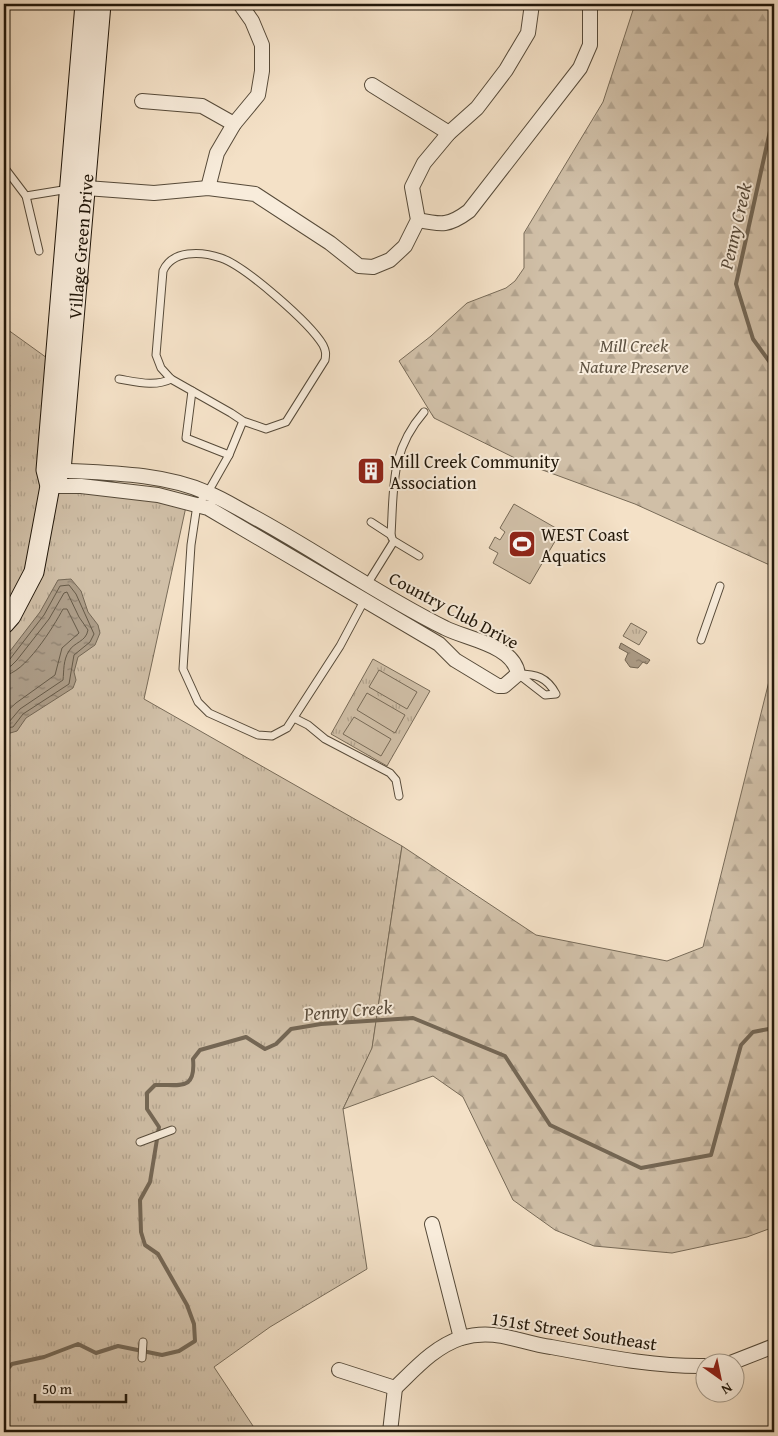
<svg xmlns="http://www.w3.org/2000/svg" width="778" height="1436" viewBox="0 0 778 1436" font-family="'Gentium Book Plus',serif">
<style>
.grass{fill:url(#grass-tufts);stroke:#786b58}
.forest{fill:url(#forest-firs);stroke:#786b58}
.pitch{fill:#d0bfa7;stroke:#786b58}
.water{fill:url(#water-ripples);stroke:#746755}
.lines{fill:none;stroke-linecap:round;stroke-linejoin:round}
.shore{stroke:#665a48;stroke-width:1}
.stream{stroke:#746755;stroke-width:4}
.lane-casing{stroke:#564a39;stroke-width:9}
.street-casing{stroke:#564a39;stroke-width:16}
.secondary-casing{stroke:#21170a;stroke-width:21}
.lane{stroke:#f8ecdb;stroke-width:7}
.street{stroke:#f8ecdb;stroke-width:14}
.secondary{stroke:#f8ecdb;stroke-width:19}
.labels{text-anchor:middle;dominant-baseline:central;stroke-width:4;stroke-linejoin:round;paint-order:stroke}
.street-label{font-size:18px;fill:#21170a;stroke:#f8ecdb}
.park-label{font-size:18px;font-style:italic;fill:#5e5241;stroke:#f8ecdb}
.poi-label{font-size:18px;fill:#21170a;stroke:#f8ecdb;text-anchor:start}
.water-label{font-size:19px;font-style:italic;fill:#594c3c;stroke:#f8ecdb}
</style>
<defs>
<pattern id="grass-tufts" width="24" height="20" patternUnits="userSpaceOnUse" patternTransform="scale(1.25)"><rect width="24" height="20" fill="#d0bfa7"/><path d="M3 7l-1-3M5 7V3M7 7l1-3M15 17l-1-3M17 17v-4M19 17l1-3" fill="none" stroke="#b2a38e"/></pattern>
<pattern id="forest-firs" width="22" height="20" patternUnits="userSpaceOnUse" patternTransform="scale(1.25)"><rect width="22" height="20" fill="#d0bfa7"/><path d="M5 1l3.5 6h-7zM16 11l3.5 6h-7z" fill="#b2a38e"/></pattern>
<pattern id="water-ripples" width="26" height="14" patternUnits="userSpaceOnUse" patternTransform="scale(1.25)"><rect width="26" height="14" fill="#ac9c87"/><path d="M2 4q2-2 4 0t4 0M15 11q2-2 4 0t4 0" fill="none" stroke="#8c7e6d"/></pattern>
</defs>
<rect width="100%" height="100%" fill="#f4e1c7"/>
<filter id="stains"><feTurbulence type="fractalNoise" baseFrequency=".004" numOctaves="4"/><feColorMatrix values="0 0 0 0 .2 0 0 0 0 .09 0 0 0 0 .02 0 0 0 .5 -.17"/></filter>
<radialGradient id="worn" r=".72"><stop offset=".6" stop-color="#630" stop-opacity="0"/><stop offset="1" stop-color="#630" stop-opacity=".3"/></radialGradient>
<g class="grass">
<path d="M4,327L54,363L50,486L187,502L144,699L402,846L372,1049L343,1109L367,1269L270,1327L214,1367L257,1432H4Z"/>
<path d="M631,623L647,632L639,645L623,636Z"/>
<path d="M373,659L430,691L387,766L331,734Z"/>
</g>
<g class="forest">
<path d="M635,4H774V567L635,504L529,465L434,418L399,361L431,336L467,303L506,288L515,281L524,268V233L603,102Z"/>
<path d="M774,661V1227L747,1237L672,1253L594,1246L555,1230L513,1200L463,1097L433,1076L343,1109L372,1048L402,846L536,935L667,961L703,947Z"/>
</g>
<g class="pitch">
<path d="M514,504L561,531L530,584L493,563L498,553L489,548L495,537L500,540L505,532L500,528Z"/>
<path d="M379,670L417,692L407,709L369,687Z"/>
<path d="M367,693L405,715L395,733L357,710Z"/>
<path d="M354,717L391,739L381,756L343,734Z"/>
</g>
<g class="water">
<path d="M71,579L81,591L88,612L98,625L100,633L95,645L78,657L74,672L76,680L73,688L26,718L17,731L7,734L4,732V659L40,612L58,580Z"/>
<path d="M621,643L650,660L647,664L643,662L638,668L630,667L625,660L628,653L619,648Z"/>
</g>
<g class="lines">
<g class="shore">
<path d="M4,661L10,659L44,615L60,586L69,585L76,594L94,634L90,642L74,655L69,684L23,714L13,727L4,728"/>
<path d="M4,668L11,666L17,660L49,619L64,593L67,592L79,617L88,630C86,642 74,642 69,651C63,660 64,671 63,680L20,709L9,722H4"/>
<path d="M4,675C24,675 54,626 63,609H67L79,633L62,648L55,675L16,703L4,714"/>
</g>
<g class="stream">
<path d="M774,113L736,284L753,339L774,368"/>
<path d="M4,1373L12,1364L44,1357L78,1344L96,1353L118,1346L162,1355L179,1351L195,1341L194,1324L187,1305L158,1254L145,1245L141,1232L140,1200L150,1182L159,1127L147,1109V1093L155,1085C179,1084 196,1092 193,1059L200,1050L246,1037L265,1049L276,1044L291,1029L321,1024L413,1018L505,1056L550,1125L641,1168L711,1155L741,1045L753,1032L774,1028"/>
</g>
<g class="lane-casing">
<g id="lane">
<path d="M4,167L26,196L69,189"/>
<path d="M26,196L39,251"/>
<path d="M119,379C137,382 155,387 171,379"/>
<path d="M192,391L186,438L229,455"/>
<path d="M243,421L231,413L171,379L161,368L156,355L163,271C172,250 201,251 221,258C245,266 310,323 323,345C326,351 326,354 325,360L286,422L266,429L243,421L229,455L208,492L197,505L191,545L183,669L198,702L209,713L258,735L272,736L287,728L340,646L365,599"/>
<path d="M371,522L391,535L392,538"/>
<path d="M391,535C394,487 390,451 424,412"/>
<path d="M366,586L394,541L419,556"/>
<path d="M701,640L720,586"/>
<path d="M518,674C536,674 547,677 556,694L545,695Z"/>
<path d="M294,718L308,725L325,739L390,773L396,780L399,796"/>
<path d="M140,1142L172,1130"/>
<path d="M142,1358L143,1342"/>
</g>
</g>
<g class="street-casing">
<g id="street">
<path d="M372,85L449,133"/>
<path d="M142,101L202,106L234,124"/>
<path d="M86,188L154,193L208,188L255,194L330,243L359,266L373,267L390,260L405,246L418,220L412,187L424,163L449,133L477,108L506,70L528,33L532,4"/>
<path d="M208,188L217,153L234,124L258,95L262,71V45L252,21L240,4"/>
<path d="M418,220C442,225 449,226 469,211L580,68L590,45V4"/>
<path d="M50,486H81L158,495L208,508L439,644L455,660L498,686H504L518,674C514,645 466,639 445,628C378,595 317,551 252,516C237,508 223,499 208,493C161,472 102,473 51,470"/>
<path d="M432,1224L461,1338"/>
<path d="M728,1364L774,1346"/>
<path d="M339,1370L395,1388"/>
<path d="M395,1388C415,1369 434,1347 461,1338C495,1328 518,1342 551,1347C601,1356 654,1367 706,1366"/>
<path d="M390,1432L395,1388"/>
</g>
</g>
<g class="secondary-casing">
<g id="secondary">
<path id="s1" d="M50,486L61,471L101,4"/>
<path d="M4,624L11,616L34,572L50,486L46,470L85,4"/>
</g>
</g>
<use href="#lane" class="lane"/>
<use href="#street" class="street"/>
<use href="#secondary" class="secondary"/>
</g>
<defs>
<g id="building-square" transform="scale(1.4375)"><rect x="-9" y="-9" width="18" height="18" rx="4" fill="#8f2418" stroke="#f8ecdb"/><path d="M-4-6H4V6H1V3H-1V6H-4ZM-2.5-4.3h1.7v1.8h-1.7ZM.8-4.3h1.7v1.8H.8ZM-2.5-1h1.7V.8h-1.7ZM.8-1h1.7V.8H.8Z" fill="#fff"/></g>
<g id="stadium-square" transform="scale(1.4375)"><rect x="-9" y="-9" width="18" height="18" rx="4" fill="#8f2418" stroke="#f8ecdb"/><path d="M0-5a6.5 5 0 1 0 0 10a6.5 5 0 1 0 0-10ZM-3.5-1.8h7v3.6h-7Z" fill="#fff"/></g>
</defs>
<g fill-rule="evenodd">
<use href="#building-square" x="371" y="471"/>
<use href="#stadium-square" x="522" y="544"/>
</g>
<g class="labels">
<g class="street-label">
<text stroke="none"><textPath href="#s1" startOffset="244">Village Green Drive</textPath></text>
<text transform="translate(454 610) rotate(28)">Country Club Drive</text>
<text transform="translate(574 1331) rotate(9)">151st Street Southeast</text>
</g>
<g class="park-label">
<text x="634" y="345">Mill Creek<tspan x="634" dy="21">Nature Preserve</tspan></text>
</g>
<g class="poi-label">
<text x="390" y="461">Mill Creek Community<tspan x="390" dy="21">Association</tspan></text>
<text x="541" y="534">WEST Coast<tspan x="541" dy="21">Aquatics</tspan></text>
</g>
<g class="water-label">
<text transform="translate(735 226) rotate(-77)">Penny Creek</text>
<text transform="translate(348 1010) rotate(-5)">Penny Creek</text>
</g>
</g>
<rect width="778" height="1436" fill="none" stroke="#f4e1c7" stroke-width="20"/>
<rect x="5" y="5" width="768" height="1426" fill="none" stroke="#21170a" stroke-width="2.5"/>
<rect x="10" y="10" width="758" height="1416" fill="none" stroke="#21170a"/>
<g transform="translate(720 1378) rotate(147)"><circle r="24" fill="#f8ecdb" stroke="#a29787"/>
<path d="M0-4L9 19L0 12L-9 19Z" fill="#8f2418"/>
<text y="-8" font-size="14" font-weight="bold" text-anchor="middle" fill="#21170a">N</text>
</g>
<path d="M35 1394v8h91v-8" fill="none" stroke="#21170a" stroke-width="2.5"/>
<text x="42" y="1394" font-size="15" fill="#21170a" stroke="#f8ecdb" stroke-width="4" paint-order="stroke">50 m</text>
<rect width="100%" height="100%" filter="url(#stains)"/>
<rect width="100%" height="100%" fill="url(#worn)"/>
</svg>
